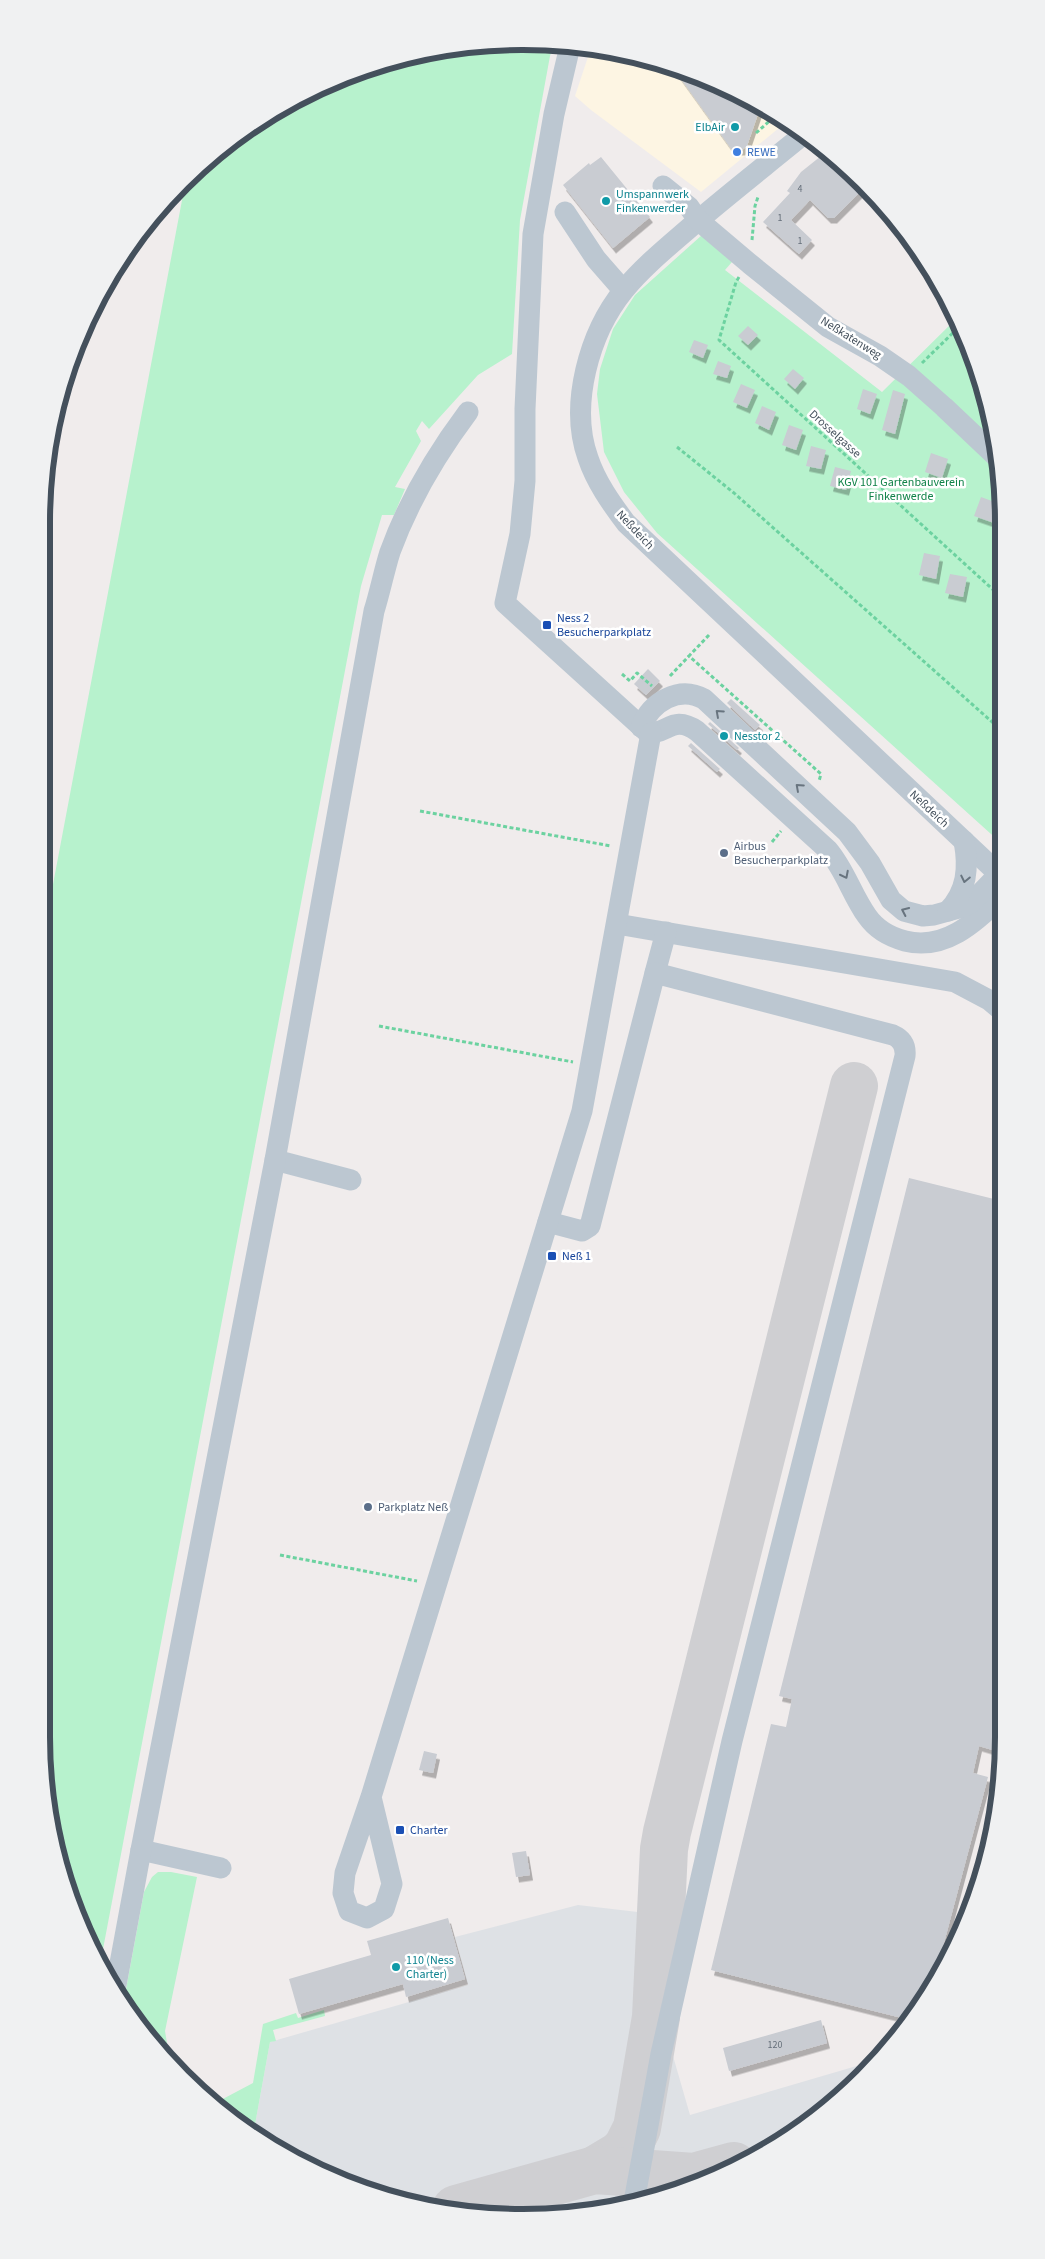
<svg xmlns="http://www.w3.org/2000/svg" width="1045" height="2259" viewBox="0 0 1045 2259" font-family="'Source Sans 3',sans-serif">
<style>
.commercial{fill:#fdf5e3}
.airport{fill:#dee1e5}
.green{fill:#b7f2cd}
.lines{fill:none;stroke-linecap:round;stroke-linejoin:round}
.taxiway{stroke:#cfcfd2;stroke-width:48}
.building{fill:#c9ccd2;filter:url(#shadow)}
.path{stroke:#6cd2a0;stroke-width:3;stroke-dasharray:4 2.5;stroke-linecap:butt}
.minor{stroke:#bcc7d1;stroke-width:21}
.oneway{stroke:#68747f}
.culture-dot{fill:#0f9aa8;stroke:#fff;stroke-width:2}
.shop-dot{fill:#3f7fe0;stroke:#fff;stroke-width:2}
.transit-dot{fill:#1a4fb4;stroke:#fff;stroke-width:2}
.service-dot{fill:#5c6f8a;stroke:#fff;stroke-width:2}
.labels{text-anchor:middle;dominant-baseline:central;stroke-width:5;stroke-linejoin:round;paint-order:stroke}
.number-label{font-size:10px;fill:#656f7a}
.culture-label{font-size:12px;fill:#0d838f;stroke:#fff;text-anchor:start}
.shop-label{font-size:12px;fill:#366cbe;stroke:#fff;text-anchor:start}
.street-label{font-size:12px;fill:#44505c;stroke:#fff}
.park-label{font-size:12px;fill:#108248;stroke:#fff}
.transit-label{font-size:12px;fill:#164399;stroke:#fff;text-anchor:start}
.service-label{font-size:12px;fill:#4e5e75;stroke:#fff;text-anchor:start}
.rim{fill:none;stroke:#44505c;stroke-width:6}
</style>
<defs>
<filter id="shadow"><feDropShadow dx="3" dy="5.5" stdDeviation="0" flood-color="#0004"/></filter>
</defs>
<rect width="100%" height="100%" fill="#f0ecec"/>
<path class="commercial" d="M591,48L616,50L706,78L785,123L701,192L591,110L575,96Z"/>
<path class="airport" d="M578,1905L697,1919L673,2056L690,2115L877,2060L763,2153L677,2192L586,2214L429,2209L282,2153L254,2130L270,2042L468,1985L455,1937Z"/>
<g class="green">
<path d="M522,41L554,44L550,56L520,220L512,354L478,375L429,429L422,421L416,431L421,441L395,487L405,489L394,515H382L361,586L100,1965L67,1891L41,1736V948L186,179L255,123L338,78L428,51Z"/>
<path d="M702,235L732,262L725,270L882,392L956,319L967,338L1000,459L1001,843L657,533L624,492L604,452L597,394L600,369L613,329L635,295Z"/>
<path d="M158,1872H171L197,1877L165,2031L170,2061L160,2054L122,2000H124L144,1892L152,1877Z"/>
<path d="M324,2010L325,2016L273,2030L276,2041L270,2042L254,2130L197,2083L219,2101L253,2083L263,2024L296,2013L298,2018Z"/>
</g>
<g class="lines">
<g class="taxiway">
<path d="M595,2170L620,2155L627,2148L637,2128L656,2017L664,1849L667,1832L854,1086"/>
<path d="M456,2209L595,2170L694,2177L734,2166"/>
</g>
</g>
<g class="building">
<path d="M673,68L706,78L760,108L747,146L742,150H732Z"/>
<path d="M826,152L861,186V191L834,218H828L810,200L791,220L812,240L799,254L763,222L790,193L787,191L801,172Z"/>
<path d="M601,157L650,217L613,248L563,185L589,163L590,165Z"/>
<path d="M748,326L758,335L748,345L738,336Z"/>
<path d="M694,340L708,345L703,358L689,352Z"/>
<path d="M718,361L731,366L727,378L713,374Z"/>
<path d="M793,369L804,378L795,389L784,379Z"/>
<path d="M741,384L755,390L747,408L733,402Z"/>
<path d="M863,389L877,394L870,414L857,409Z"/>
<path d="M893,390L905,394L895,434L882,430Z"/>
<path d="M762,406L776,412L769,430L755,423Z"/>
<path d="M789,425L803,430L796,450L782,445Z"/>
<path d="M811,446L826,450L821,469L806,466Z"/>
<path d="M931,453L948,459L942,478L925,472Z"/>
<path d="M835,467L851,471L846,490L830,486Z"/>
<path d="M981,497L1000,504V525L974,516Z"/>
<path d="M924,553L940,556L936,579L919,575Z"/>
<path d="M950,574L967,577L963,597L945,593Z"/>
<path d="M648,669L660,681L646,695L634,684Z"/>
<path d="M731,699L760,725L755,730L727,703Z"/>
<path d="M710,722L739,748L737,750L708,724Z"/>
<path d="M691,743L720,769L717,772L688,746Z"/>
<path d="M909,1178L1002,1201L1004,1718L996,1751L979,1746L973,1773L988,1777L937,1969L906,2019L711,1970L771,1724L786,1727L792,1699L779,1696Z"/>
<path d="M424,1751L437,1754L433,1773L419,1770Z"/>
<path d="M526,1851L530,1875L516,1877L512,1853Z"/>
<path d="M448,1918L465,1979L406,1997L403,1984L299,2014L289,1979L371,1955L367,1941Z"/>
<path d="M821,2020L827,2043L729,2071L723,2048Z"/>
</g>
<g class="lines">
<g class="path">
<path d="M756,133L774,117"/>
<path d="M752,240L755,206L758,197"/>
<path d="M739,277L736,282L719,340L1000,596"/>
<path d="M922,363L960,326"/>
<path d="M677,447L734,493L1000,729"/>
<path d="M709,635L689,656L821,774L819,781"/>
<path d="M622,674L630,681L637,673L652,686"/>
<path d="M670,676L689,656"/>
<path d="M420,811L611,846"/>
<path d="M772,842L781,831"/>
<path d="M379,1026L573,1062"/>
<path d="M280,1555L417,1581"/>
</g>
<g class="minor">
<path d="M570,46L554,114L533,234L525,409V481L520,534L505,603L646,731C666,738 671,713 697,731L828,850C845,870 852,895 867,916C876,929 890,937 905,941C944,951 975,923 1001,897"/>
<path d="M804,134C765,166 725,197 687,230C665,249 642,268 624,290C589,333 569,405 588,458C596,482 611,503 626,523L1001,876"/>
<path d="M663,186L689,207L698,220L750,264L828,327L880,356L909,376L944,407L1000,460"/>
<path d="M565,212L596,259L623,290"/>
<path d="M641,727C651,702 679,685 704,699L847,832L870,863L891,900L904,911L923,916L934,915L963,907L972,902L999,874"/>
<path d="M948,911C967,891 969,868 964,841"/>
<path d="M617,924L955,982L989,1000L1001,1010"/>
<path d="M655,973L666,932"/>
<path d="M275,1160L351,1180"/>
<path d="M548,1222L582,1231L590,1226L655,973L893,1035C902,1039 906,1046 905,1056L732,1741L661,2054L634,2202"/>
<path d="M371,1797L392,1884L384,1909L367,1918L349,1911L343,1893L345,1873L371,1797L582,1111L651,733"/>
<path d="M221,1868L141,1850L275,1160L374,611C380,592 384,571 390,552C409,500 435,456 468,412"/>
<path d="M116,1985L141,1850"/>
</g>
</g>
<defs><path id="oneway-chevron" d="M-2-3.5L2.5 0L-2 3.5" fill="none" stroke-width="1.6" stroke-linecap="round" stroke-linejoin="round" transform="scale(1.25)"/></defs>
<g class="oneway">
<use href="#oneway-chevron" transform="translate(719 713) rotate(-138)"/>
<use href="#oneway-chevron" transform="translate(799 787) rotate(-138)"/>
<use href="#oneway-chevron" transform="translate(845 875) rotate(63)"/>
<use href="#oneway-chevron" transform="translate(965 879) rotate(102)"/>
<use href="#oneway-chevron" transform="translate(905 911) rotate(-155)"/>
</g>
<g class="culture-dot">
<circle cx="735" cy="127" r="5"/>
<circle cx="606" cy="201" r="5"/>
<circle cx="724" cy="736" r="5"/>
<circle cx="396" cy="1967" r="5"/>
</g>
<circle class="shop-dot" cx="737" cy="152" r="5"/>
<g class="transit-dot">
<rect x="542" y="620" width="10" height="10" rx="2.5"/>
<rect x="547" y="1251" width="10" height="10" rx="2.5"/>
<rect x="395" y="1825" width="10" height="10" rx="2.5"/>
</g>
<g class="service-dot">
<circle cx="724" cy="853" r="5"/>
<circle cx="368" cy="1507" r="5"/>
</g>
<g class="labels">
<g class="number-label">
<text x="800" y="189">4</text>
<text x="780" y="218">1</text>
<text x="800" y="241">1</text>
<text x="775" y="2045">120</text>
</g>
<g class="culture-label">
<text x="725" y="127" text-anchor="end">ElbAir</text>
<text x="616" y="194">Umspannwerk<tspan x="616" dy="14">Finkenwerder</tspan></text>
<text x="734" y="736">Nesstor 2</text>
<text x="406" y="1960">110 (Ness<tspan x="406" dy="14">Charter)</tspan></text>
</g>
<g class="shop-label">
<text x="747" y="152">REWE</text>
</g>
<g class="street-label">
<text transform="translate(851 338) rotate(32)">Neßkatenweg</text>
<text transform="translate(835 434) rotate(42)">Drosselgasse</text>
<text transform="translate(635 530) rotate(47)">Neßdeich</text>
<text transform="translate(929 809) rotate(43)">Neßdeich</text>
</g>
<g class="park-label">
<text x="901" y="482">KGV 101 Gartenbauverein<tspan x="901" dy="14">Finkenwerde</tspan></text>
</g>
<g class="transit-label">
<text x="557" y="618">Ness 2<tspan x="557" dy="14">Besucherparkplatz</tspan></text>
<text x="562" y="1256">Neß 1</text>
<text x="410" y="1830">Charter</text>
</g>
<g class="service-label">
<text x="734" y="846">Airbus<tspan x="734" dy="14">Besucherparkplatz</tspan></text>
<text x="378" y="1507">Parkplatz Neß</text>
</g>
</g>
<path d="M0 0H1045V2259H0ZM522 50H523A472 472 0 0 1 995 522V1737A472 472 0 0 1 523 2209H522A472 472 0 0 1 50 1737V522A472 472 0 0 1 522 50Z" fill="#f0f1f2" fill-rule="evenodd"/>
<path class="rim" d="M522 50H523A472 472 0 0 1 995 522V1737A472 472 0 0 1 523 2209H522A472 472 0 0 1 50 1737V522A472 472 0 0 1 522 50Z"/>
</svg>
